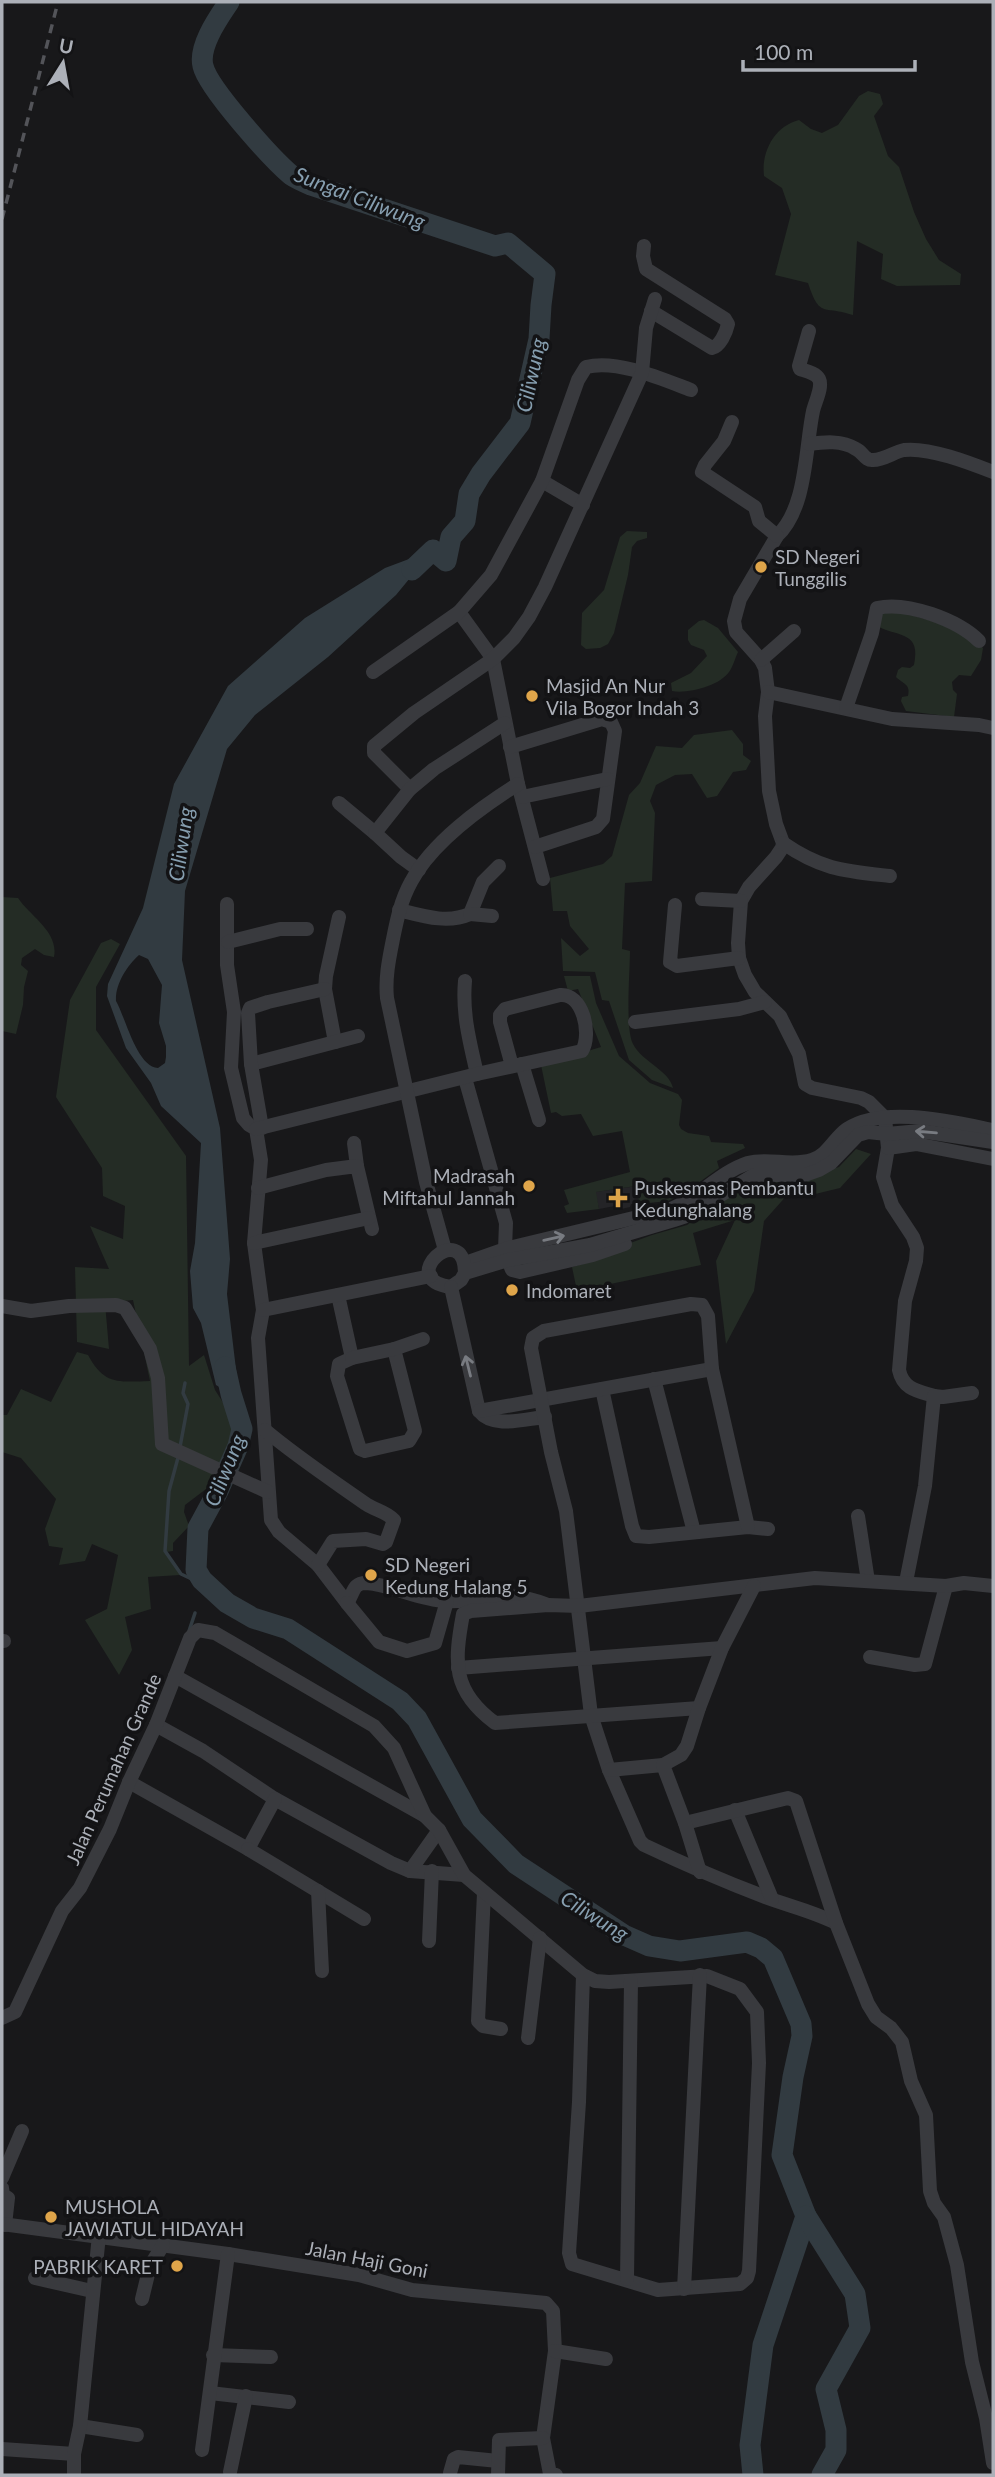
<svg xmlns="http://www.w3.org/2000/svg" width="995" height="2477" viewBox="0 0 995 2477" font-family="Lato,sans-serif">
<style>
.built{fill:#242427}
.green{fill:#242c25}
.water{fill:#323b41;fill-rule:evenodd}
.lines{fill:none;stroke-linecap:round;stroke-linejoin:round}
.stream{stroke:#323b41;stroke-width:3.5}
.river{stroke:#323b41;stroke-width:21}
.minor{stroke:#393a3e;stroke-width:14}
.rail{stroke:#535459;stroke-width:3.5;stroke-dasharray:9 7;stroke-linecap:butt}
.oneway{stroke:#787b81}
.poi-dot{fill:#dfa54a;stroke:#131315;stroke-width:2.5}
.labels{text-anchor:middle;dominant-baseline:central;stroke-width:7;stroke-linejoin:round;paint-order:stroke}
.poi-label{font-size:19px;fill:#acb0b8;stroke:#131315;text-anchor:start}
.street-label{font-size:19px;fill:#acb0b8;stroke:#131315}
.water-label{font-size:21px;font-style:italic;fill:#869eaf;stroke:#131315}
</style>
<rect width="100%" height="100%" fill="#18181a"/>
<path class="built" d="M637,1186L639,1204H631L630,1207L621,1209L620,1205L599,1209L595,1192Z"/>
<g class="green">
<path d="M868,91L880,94L883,104L874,116L888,156L899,167L914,212L926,239L939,260L961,274L960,285L897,286L881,279L883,254L857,241L853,315C823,305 820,319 808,283L775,275L791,214L782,188L764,176C761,151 775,126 799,120L811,129L822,133L838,125L859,96Z"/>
<path d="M627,531L647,532V538L637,541L632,547L628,575L614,633L608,644L600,648L586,649L581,645L582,613L604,590L620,537Z"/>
<path d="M893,610L967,631L983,648L981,660L971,676L959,675L952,682L953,690L957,694L954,717L906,711L901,701L902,697L908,696C911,684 903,684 896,677L898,670L902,667L910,668L914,665C921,632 900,637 879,627L876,611Z"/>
<path d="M704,620L718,628L738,652C735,658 733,667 729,672C719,686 688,694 672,691L671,683L691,673L707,656L704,650L691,645L688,640V630L699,621Z"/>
<path d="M732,730L743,744V755L751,761L746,770L733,772L717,796L707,798L692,774L675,775L656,785L650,801L655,813L652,881L625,883L622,949L630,951C630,971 625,1029 633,1044C642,1062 669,1070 673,1088L652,1080L629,1060L609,1001L602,1000L595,972L563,971L561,938L580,956L589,949L570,926L567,911H553L550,878L603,864L612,856L629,795L640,783L656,746L682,748L694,735Z"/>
<path d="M2,897L18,898C30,916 59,932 54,957L44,955L35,949L22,958L21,965L28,971L24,987L23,1005L16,1034L2,1031Z"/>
<path d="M111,939L120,944L96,987V1030L186,1156L189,1366L204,1355L215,1390L240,1429L228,1454L206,1489L185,1505L184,1512L189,1526L173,1543V1551L166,1552L180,1575L148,1577L151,1609L125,1617L132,1650L119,1675L85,1620L107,1609L118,1555L92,1544L85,1561L59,1565L63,1548L49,1546L45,1529L56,1499L21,1458L2,1452V1415H7L21,1389L51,1402L77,1352L88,1355C104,1385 118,1382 150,1381L133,1300L105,1303L109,1349L77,1342L75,1267L109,1269L90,1226L123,1239L125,1206L103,1196L102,1168L56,1097L70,1000L101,943Z"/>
<path d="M564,976H590L596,1003L619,1056L650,1083L678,1094L682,1100L679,1125L681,1129L688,1133L709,1136L711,1142L743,1144L745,1148L717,1161L719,1168L683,1194L668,1201L639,1204L636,1186L596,1192L599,1209L567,1213L564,1206L569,1204L564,1190L630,1172L622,1131L593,1136L581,1114L562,1116L556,1112L551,1113L541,1065L601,1047L578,989L568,991Z"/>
<path d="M856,1149L871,1154L840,1188L807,1196L789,1193L764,1221L754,1291L726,1344L716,1261L735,1220L693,1233L701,1265L577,1291L572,1267L606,1257V1252L652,1235L687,1225L754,1175L812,1176L839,1167Z"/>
</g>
<path class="water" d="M433,550L396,595L328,657L255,715L227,749L185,891L182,960L220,1128L230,1259L227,1294L238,1386L231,1394L216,1385L201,1323L193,1308L190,1271L195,1243L201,1143L161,1106L151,1083L126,1048L107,996L108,984L143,908L174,784L228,686L305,618L385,568ZM139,955L148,959L162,985L159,1023L166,1046V1057L165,1063L158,1068C137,1067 126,1019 116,1001C115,984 127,966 139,955Z"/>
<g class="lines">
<g class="stream">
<path d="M180,1447L188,1404L183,1393L185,1383"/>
<path d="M179,1454L169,1491L165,1551L181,1574L211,1588"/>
<path d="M189,1631L195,1613"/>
</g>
<g class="river">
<path d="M229,2C219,17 198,46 203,66C208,88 272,159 291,175C297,179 304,182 311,185L495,246L508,243L545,274L541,305L539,339L520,423L481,474L469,494L465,521L451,537L446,561L433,550L412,570"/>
<path d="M225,1367L231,1394L242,1429L238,1446L218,1491L198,1528L196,1570L202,1580L227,1603L253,1618L288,1629L400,1701L417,1719L472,1819L516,1864L624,1935L649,1946L680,1951L747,1942L761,1948L773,1958L801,2024L802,2036L793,2077L782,2155L806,2216L763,2345L750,2445L753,2475"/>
<path d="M806,2216L855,2294L860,2328L826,2389L836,2430V2450L822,2475"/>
</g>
<g class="minor">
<path d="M644,246L643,256L646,269L725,319L728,324C726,333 720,346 712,348L651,311"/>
<path d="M809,331L799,366L800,369C806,371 816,373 819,379C823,387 815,402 813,411C805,449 807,508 777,536L740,599L734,621L736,632L761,660L765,668L768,692L765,716L769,791L776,824L783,843L782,848L776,857L749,887L741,901L738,943L739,958L745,975L755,992L780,1016L799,1054L805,1084L812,1088L861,1098L869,1102L885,1118L888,1148L883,1177L892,1205L913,1237L917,1248L916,1261L905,1301L899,1370C903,1389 917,1391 934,1396"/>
<path d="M732,422L724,441L705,465L702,472L755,507L759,521L777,536"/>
<path d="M809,444C824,442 842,440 856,449C863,452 865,461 873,460C884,460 894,452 904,450C929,447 970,463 993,472"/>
<path d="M542,481L583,505"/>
<path d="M459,612L493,659L518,784L543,879"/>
<path d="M761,660L794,631"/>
<path d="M373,672L459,612L491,575L542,481L578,380L586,367C617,359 662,379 691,390"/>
<path d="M768,692L892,719L979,725L993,728"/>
<path d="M846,708L872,633L877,608C907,601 958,620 979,641"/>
<path d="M510,747L602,719L611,722L615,731L603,819L596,827L535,847"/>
<path d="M410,789L374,753V746L414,713L493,659L514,638L529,617L545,587L642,373L646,328L655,299"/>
<path d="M522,797L607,779"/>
<path d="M339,803L375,833"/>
<path d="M783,843C822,870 845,871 890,876"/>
<path d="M419,870L401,857L375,833L410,789L434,769L505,723"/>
<path d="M702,899L741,901"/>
<path d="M227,904V965L234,1012L231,1068L243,1118L249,1125L256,1129L261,1160L254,1243L263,1310L258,1338L271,1520L279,1532L318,1565L347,1603C354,1594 352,1583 366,1583C393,1585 418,1600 446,1601C488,1603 503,1587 548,1605"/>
<path d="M675,905L670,962L677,966L739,958"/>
<path d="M399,910C423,916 447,924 470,914L483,882L499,866"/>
<path d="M470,914L492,916"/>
<path d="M228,942L280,929H307"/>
<path d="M465,981C462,1014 470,1043 477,1074"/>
<path d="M635,1022L739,1009L765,1002"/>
<path d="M335,1042L325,989L326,976L339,917"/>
<path d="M251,1064L358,1036"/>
<path d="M522,1064L539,1120"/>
<path d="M465,1078L506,1223L505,1249"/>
<path d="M262,1128L251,1064L248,1013L250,1008L268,1002L325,989"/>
<path d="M256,1129L477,1074L582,1051C592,1034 583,993 560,995L505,1009L500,1015V1022L512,1066"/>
<path d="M354,1143L357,1166"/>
<path d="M888,1148L916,1144L993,1159"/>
<path d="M258,1188L326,1170L357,1166L372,1229"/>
<path d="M254,1243L369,1218"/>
<path d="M445,1250L426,1182L387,998C385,978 389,959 393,939C397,919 401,900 411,882C432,842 480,808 518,784"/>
<path d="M508,1260L512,1270L520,1272L593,1255L625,1244"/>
<path d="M465,1263L505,1249L671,1209C699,1198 718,1173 748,1163C769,1157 790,1167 812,1160C828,1155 834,1138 847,1129C883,1105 953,1122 993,1130"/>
<path d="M465,1273C464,1217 394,1280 451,1287L461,1280L465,1273L508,1260L590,1245L674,1220L686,1216L754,1175H805L819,1170L831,1163L858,1135L868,1132L887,1134L920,1131L993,1142"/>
<path d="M451,1287L479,1411C493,1429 524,1419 545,1417"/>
<path d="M338,1295L352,1358L339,1364L337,1376L358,1443L360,1449L365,1451L409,1441L415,1431L394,1349"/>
<path d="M2,1306L31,1311L69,1306L116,1305L125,1308L150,1349L158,1378L162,1444L268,1492"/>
<path d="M263,1310L431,1276"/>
<path d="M352,1358L394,1349L423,1339"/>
<path d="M654,1379L694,1532"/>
<path d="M602,1389L632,1526L636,1536L649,1537L748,1527L768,1529"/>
<path d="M479,1411L712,1369"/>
<path d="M265,1430C297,1457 332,1480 366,1504C375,1510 387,1512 394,1520L386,1542L383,1544L366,1539L333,1541L318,1565"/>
<path d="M858,1516L868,1581"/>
<path d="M748,1527L712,1369L708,1316L702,1305L691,1304L544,1331L533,1338L531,1348L551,1452L566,1511L591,1715L609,1770L640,1841L644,1845C684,1864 723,1881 765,1897C789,1906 812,1911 836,1923"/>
<path d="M906,1582L925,1486L934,1396L943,1397L972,1393"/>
<path d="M347,1603L379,1642L407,1651L435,1643L447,1601"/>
<path d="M2,1641H4"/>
<path d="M870,1657L915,1665L925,1664L946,1586"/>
<path d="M458,1668L722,1648"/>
<path d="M175,1676L425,1816"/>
<path d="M699,1708L495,1723C452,1691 454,1663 463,1614L471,1611L548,1605L579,1606L815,1578L946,1586L964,1583L993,1586"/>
<path d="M156,1725L203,1751L275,1799L391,1863L410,1871L464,1875"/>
<path d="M609,1770L663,1765"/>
<path d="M129,1782L248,1849L275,1799"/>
<path d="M735,1810L772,1899"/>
<path d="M685,1823L788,1798L796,1801L836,1923L868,2004L876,2017L891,2028L902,2042L911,2081L926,2115L930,2191L934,2203L944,2217L957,2265L972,2362L986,2418L993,2463"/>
<path d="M248,1849L364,1919"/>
<path d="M410,1871L439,1830"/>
<path d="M700,1872L685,1823L663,1765L681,1755L687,1746L699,1708L722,1648L754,1586"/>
<path d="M318,1891L322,1971"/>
<path d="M484,1893L478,2021L483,2026L501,2029"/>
<path d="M429,1941L432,1871"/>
<path d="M2,2018L15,2012L62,1911L80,1888L110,1829L129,1782L156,1725L190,1638L198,1630L215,1633L374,1726L394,1748L425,1816L439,1830L464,1875L583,1975L595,1981L609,1982L707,1976L740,1989L757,2012L759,2063L749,2271L747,2278L740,2284L658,2290L572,2264L569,2253L579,2102L583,1975"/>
<path d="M528,2038L540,1938"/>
<path d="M2,2178L22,2131"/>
<path d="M2,2188L3,2195L8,2198L5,2225"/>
<path d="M2,2224L228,2254L359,2275L412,2290L546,2303L553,2311L555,2351L543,2438L550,2474L556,2475"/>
<path d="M35,2278L92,2291"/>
<path d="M627,2279L631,1981"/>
<path d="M684,2289L700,1975"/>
<path d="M142,2299L150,2266L163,2245"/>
<path d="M555,2351L606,2359"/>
<path d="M213,2355L271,2357"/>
<path d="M210,2393L289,2402"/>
<path d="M80,2426L137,2435"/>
<path d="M2,2449L74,2454"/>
<path d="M202,2450L228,2254"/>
<path d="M230,2472L246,2396"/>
<path d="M450,2473L454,2459L458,2457L498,2461"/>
<path d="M74,2475V2454L80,2426L99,2235"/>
<path d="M498,2475L499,2440L543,2438"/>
</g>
<path class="rail" d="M2,219L58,2"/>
</g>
<defs><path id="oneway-shaft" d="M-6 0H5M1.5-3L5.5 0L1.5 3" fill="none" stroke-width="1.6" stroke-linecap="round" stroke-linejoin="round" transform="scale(1.75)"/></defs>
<g class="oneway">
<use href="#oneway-shaft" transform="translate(926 1132) rotate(-175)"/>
<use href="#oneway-shaft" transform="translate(554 1238) rotate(-13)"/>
<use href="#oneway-shaft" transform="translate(468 1366) rotate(-104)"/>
</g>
<g class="poi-dot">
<circle cx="761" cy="567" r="7"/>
<circle cx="532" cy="696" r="7"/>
<circle cx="529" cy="1186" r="7"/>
<path d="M614.5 1187.5h7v7h7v7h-7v7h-7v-7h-7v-7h7z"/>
<circle cx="512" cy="1290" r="7"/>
<circle cx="371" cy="1575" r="7"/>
<circle cx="51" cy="2217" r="7"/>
<circle cx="177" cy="2266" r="7"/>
</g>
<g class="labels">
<g class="poi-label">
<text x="775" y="556">SD Negeri<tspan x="775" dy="22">Tunggilis</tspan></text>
<text x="546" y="685">Masjid An Nur<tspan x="546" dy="22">Vila Bogor Indah 3</tspan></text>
<text x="515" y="1175" text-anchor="end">Madrasah<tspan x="515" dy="22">Miftahul Jannah</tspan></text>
<text x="634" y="1187">Puskesmas Pembantu<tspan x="634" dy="22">Kedunghalang</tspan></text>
<text x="526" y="1290">Indomaret</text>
<text x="385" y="1564">SD Negeri<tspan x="385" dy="22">Kedung Halang 5</tspan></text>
<text x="65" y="2206">MUSHOLA<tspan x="65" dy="22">JAWIATUL HIDAYAH</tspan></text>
<text x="163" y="2266" text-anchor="end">PABRIK KARET</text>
</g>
<g class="street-label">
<text transform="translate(113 1769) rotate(-66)">Jalan Perumahan Grande</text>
<text transform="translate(367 2259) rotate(11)">Jalan Haji Goni</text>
</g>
<g class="water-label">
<text transform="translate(360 197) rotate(21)">Sungai Ciliwung</text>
<text transform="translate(530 375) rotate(-78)">Ciliwung</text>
<text transform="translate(180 844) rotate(-82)">Ciliwung</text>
<text transform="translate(224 1470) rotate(-68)">Ciliwung</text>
<text transform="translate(595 1915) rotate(32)">Ciliwung</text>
</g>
</g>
<rect width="995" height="2477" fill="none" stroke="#acb0b8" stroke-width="7"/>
<g transform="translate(63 63) rotate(11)" stroke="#131315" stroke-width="5" paint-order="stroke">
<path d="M0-5L12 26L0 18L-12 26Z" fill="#acb0b8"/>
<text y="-10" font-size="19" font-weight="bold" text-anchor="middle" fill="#acb0b8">U</text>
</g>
<path d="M743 60v10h172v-10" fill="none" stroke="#acb0b8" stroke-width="3.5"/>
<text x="754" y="60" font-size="21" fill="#acb0b8" stroke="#131315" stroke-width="5" paint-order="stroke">100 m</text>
</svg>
